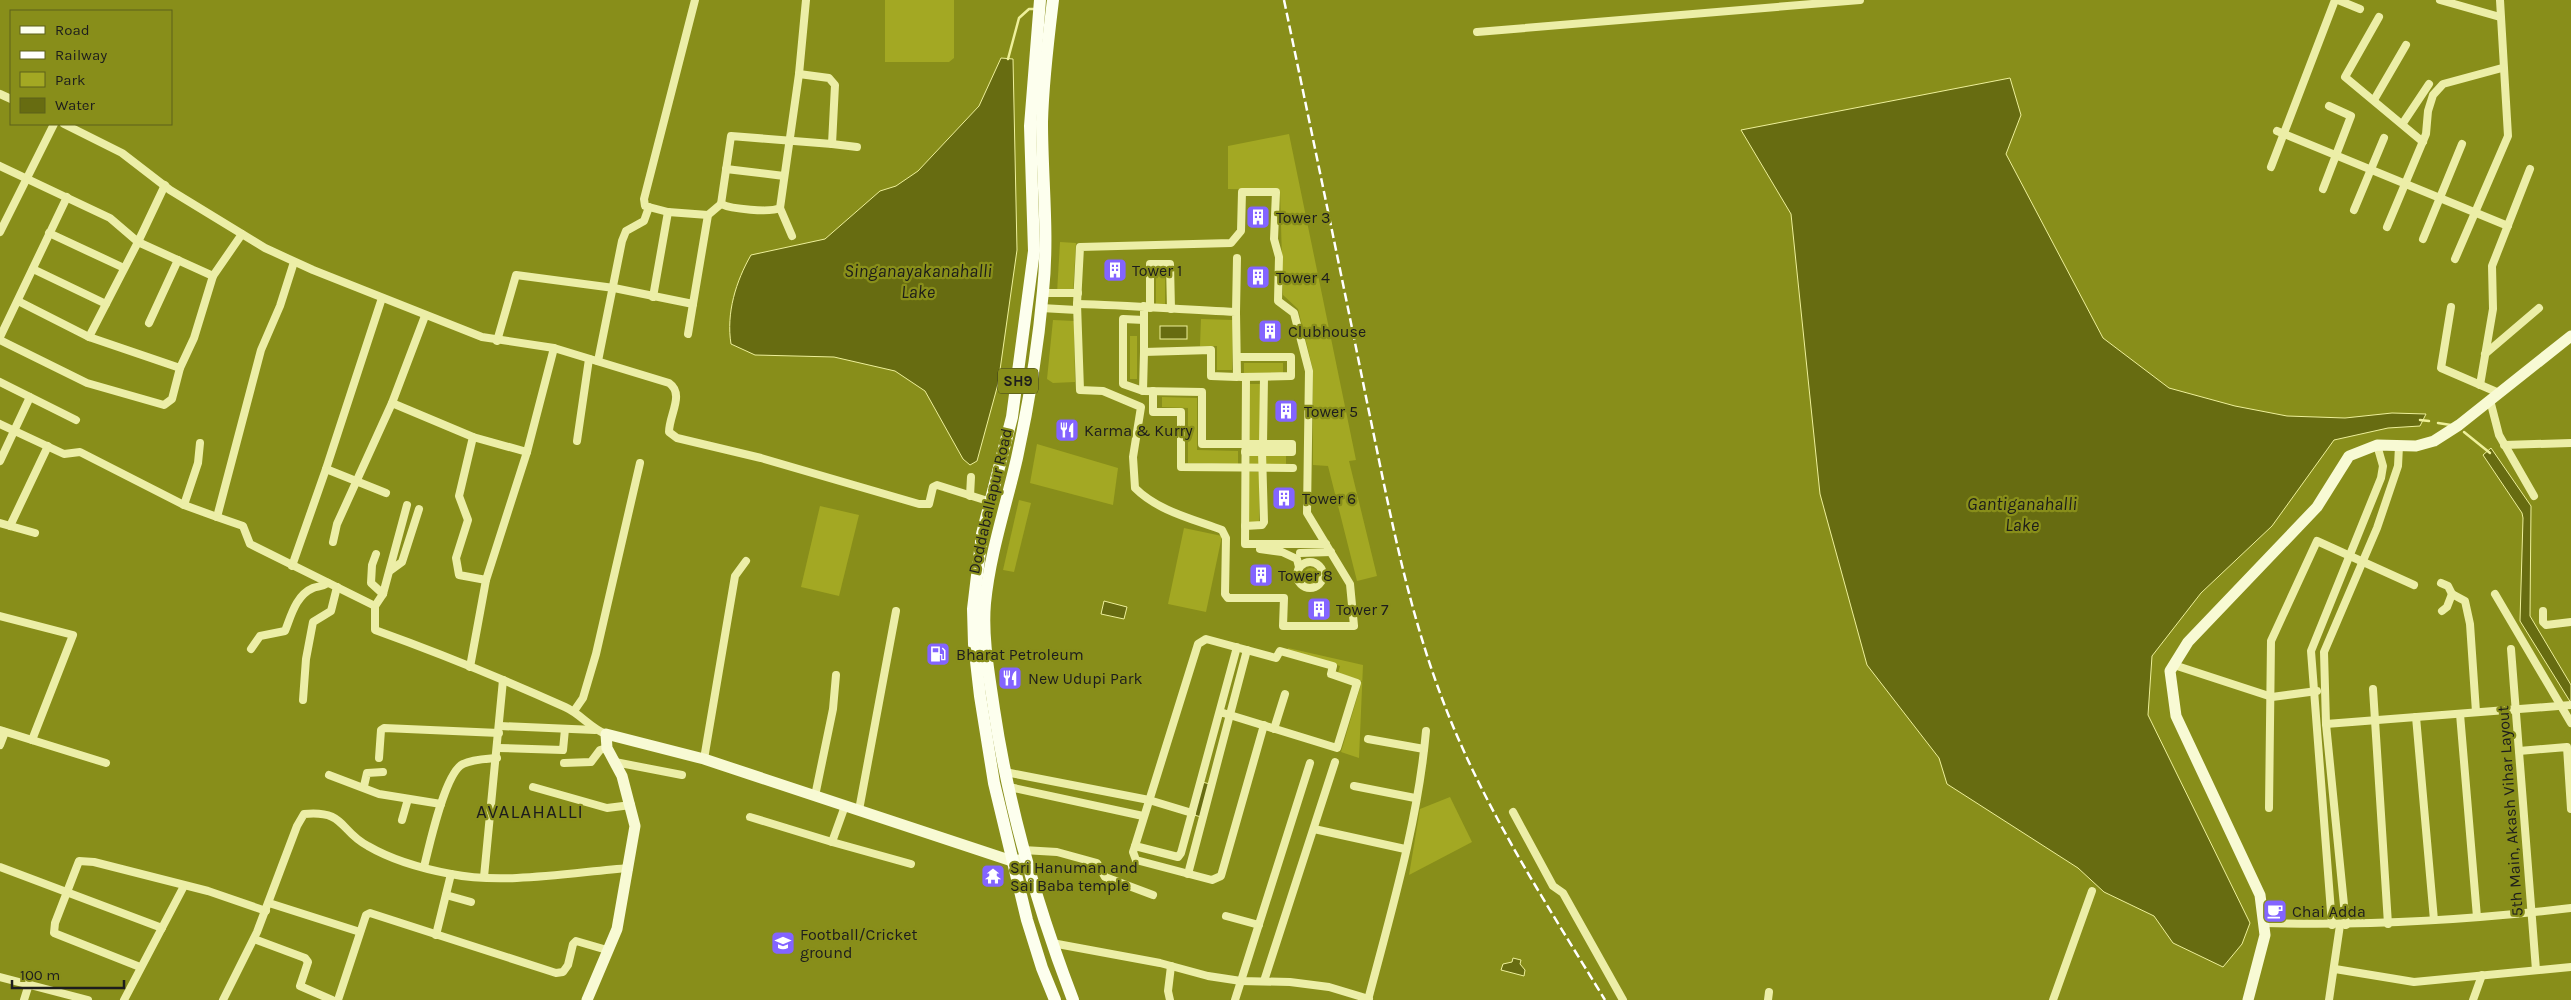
<svg xmlns="http://www.w3.org/2000/svg" width="2571" height="1000" viewBox="0 0 2571 1000" font-family="Karla,sans-serif">
<style>
.green{fill:#a3a823}
.water{fill:#676c11;stroke:#eef09a}
.lines{fill:none;stroke-linecap:round;stroke-linejoin:round}
.stream{stroke:#eef09a;stroke-width:2.5}
.street{stroke:#eceea7;stroke-width:8}
.secondary{stroke:#f8fad4;stroke-width:11}
.primary{stroke:#fdffee;stroke-width:12}
.rail{stroke:#fff;stroke-width:2.5;stroke-dasharray:9 4;stroke-linecap:butt}
.labels{text-anchor:middle;dominant-baseline:central;stroke-width:4.5;stroke-linejoin:round;paint-order:stroke}
.shield{fill:#888e1a;stroke:#3d3f1c;stroke-width:1}
.shield-label{font-size:15px;font-weight:bold;fill:#1d1d1d}
.poi-label{font-size:16px;fill:#1d1d1d;stroke:#888e1a;text-anchor:start}
.street-label{font-size:16px;fill:#1d1d1d;stroke:#888e1a}
.water-label{font-size:18px;font-style:italic;fill:#1c1c19;stroke:#888e1a}
.quarter-label{font-size:19px;letter-spacing:1px;fill:#1d1d1d;stroke:#888e1a}
</style>
<rect width="100%" height="100%" fill="#888e1a"/>
<g class="green">
<path d="M885,0H954V58L949,62H885Z"/>
<path d="M1289,134L1356,460L1349,461L1377,576L1357,581L1328,466L1313,465V370L1298,309L1283,295L1280,190L1228,189V146Z"/>
<path d="M1060,242L1076,243L1073,293H1057Z"/>
<rect x="1156" y="271" width="9" height="33"/>
<path d="M1201,319L1233,320L1232,370H1217V346H1200Z"/>
<path d="M1053,320L1074,321L1075,382L1053,383L1047,379Z"/>
<rect x="1130" y="336" width="7" height="43"/>
<rect x="1244" y="363" width="39" height="10"/>
<rect x="1249" y="384" width="11" height="56"/>
<path d="M1162,397L1197,398V450L1238,451V464L1188,463V408L1162,407Z"/>
<path d="M1037,444L1118,468L1113,505L1030,483Z"/>
<rect x="1250" y="455" width="36" height="11"/>
<rect x="1249" y="472" width="10" height="57"/>
<path d="M1019,500L1031,503L1014,572L1003,570Z"/>
<path d="M820,506L859,515L839,596L801,587Z"/>
<path d="M1184,528L1222,536L1206,612L1168,604Z"/>
<circle cx="1311" cy="576" r="8"/>
<path d="M1288,648L1363,665L1359,758L1341,752L1362,681L1338,673L1340,666L1287,650Z"/>
<path d="M1450,797L1472,842L1409,875L1420,809Z"/>
</g>
<g class="water">
<path d="M1001,58L1013,59L1017,250L998,384L977,461L970,465L963,459L925,391L895,371L834,357L755,355L731,344C726,313 736,281 751,255L825,239L880,191L896,186L918,171L979,106Z"/>
<path d="M2010,78L2021,115L2006,154L2103,338L2169,388L2235,406L2287,416L2345,418L2392,413L2426,414L2420,426L2388,428L2334,440L2272,526L2201,593L2152,656L2148,715L2250,923L2242,944L2223,967L2173,943L2154,916L2104,892L2078,868L1947,784L1939,758L1867,665L1820,494L1791,214L1741,130Z"/>
<rect x="1160" y="326" width="27" height="13"/>
<path d="M2491,448L2531,506L2530,616L2571,685V703L2520,621L2523,518L2522,513L2483,455Z"/>
<path d="M1104,601L1127,607L1124,619L1101,614Z"/>
<path d="M1202,782L1214,785L1205,818L1194,815Z"/>
<path d="M1513,958L1521,960L1520,964L1525,970L1524,976L1501,970L1503,964L1512,962Z"/>
</g>
<g class="lines">
<g class="stream">
<path d="M1008,59L1019,18L1029,9H1036"/>
<path d="M2420,420L2429,421"/>
<path d="M2438,423L2451,425"/>
<path d="M2464,432L2490,453"/>
</g>
<g class="street">
<path d="M695,0L644,199L645,206L668,212L708,215"/>
<path d="M2338,0L2360,9"/>
<path d="M2440,0L2500,17"/>
<path d="M2379,17L2345,77L2423,142"/>
<path d="M1477,32L1860,0"/>
<path d="M0,94L11,99"/>
<path d="M2374,100L2406,45"/>
<path d="M2403,123L2429,84"/>
<path d="M64,124L122,153L170,190L265,248L313,270L482,337L554,348L669,383C685,394 669,415 669,432L677,438L761,458L919,504H929L933,487L937,485L991,502"/>
<path d="M2277,131L2508,226"/>
<path d="M832,144L857,147"/>
<path d="M0,166L110,218L138,242L165,185"/>
<path d="M2271,167L2335,0"/>
<path d="M726,169L784,176"/>
<path d="M2323,189L2351,116L2329,106"/>
<path d="M1242,192H1276L1274,239L1279,257L1278,301L1294,313L1309,371L1307,513L1350,584L1354,626H1283L1284,598H1228L1225,594L1226,538L1222,530C1193,519 1158,511 1135,488L1133,457L1141,407L1103,391L1080,390L1077,304L1080,247L1231,243L1241,231Z"/>
<path d="M721,204C731,209 770,213 780,208L799,74L806,0"/>
<path d="M721,204L731,136L832,144L835,85L829,78L799,74"/>
<path d="M780,208L792,236"/>
<path d="M2354,210L2384,138"/>
<path d="M2387,227L2426,134L2428,111L2433,95L2443,84L2502,68"/>
<path d="M0,232L54,124"/>
<path d="M49,233L124,268"/>
<path d="M2423,239L2462,144"/>
<path d="M2455,259L2508,136L2500,0"/>
<path d="M294,262L280,306L261,350L217,517L243,526L250,544L375,606V630C439,653 503,679 565,707C581,714 590,728 606,734"/>
<path d="M33,269L106,304"/>
<path d="M1043,293H1078"/>
<path d="M653,297L668,212"/>
<path d="M382,298L326,469L386,493"/>
<path d="M18,301L89,337L138,242L213,276L242,234"/>
<path d="M1077,304C1131,305 1183,310 1236,312L1237,377L1211,376V350L1144,352V306"/>
<path d="M2451,307L2441,368L2499,393"/>
<path d="M1041,308L1077,310"/>
<path d="M1150,308V264H1170L1171,309"/>
<path d="M1236,312L1237,258"/>
<path d="M149,323L178,260"/>
<path d="M688,334L693,304"/>
<path d="M0,337L67,197"/>
<path d="M89,337L180,368"/>
<path d="M0,340L87,383L164,405L172,399L180,368L194,338L213,276"/>
<path d="M497,341L516,275L614,288L693,304L708,215L721,204"/>
<path d="M1144,352L1143,391L1202,392V444H1292V452H1245"/>
<path d="M2485,354L2539,308"/>
<path d="M1237,357H1291V376L1241,377"/>
<path d="M598,361L622,241L626,231L644,221L649,207"/>
<path d="M1246,377L1245,544H1326"/>
<path d="M0,382L76,420"/>
<path d="M2480,385L2493,309L2492,266L2530,169"/>
<path d="M1143,391L1123,384V319L1144,320"/>
<path d="M1153,391V412H1181V467L1293,468"/>
<path d="M2490,400L2499,435L2534,496"/>
<path d="M392,403L473,437L459,496L468,520L456,558L459,575L486,580L527,452L554,348"/>
<path d="M0,424L64,454L80,452L184,505L217,517"/>
<path d="M473,437L527,452"/>
<path d="M577,441L589,359"/>
<path d="M1263,444L1264,377"/>
<path d="M2504,445L2571,443"/>
<path d="M0,461L30,397"/>
<path d="M970,496L971,477"/>
<path d="M184,505L198,463L200,443"/>
<path d="M0,523L35,533"/>
<path d="M10,526L48,446"/>
<path d="M1245,526L1262,525L1264,522L1262,452"/>
<path d="M333,542L337,524L392,403L425,316"/>
<path d="M1260,549L1282,552L1297,559L1299,567"/>
<path d="M1300,553L1331,552"/>
<path d="M376,554L372,565L371,583L383,594"/>
<circle cx="1310" cy="575" r="13"/>
<path d="M292,566L326,469"/>
<path d="M391,570L402,562L419,509"/>
<path d="M2441,583L2448,586L2452,594L2465,601L2470,624L2476,712"/>
<path d="M2495,594L2571,723"/>
<path d="M375,606L383,594L407,505"/>
<path d="M2442,611L2447,607L2452,594"/>
<path d="M2543,611V622L2546,625L2571,622"/>
<path d="M0,616L73,635L32,740"/>
<path d="M251,649L260,636L285,631C291,616 296,595 313,588C318,586 322,587 328,583"/>
<path d="M2511,649L2536,970"/>
<path d="M2174,665L2272,697L2317,691"/>
<path d="M470,667L486,580"/>
<path d="M2373,689L2388,924"/>
<path d="M303,700L306,659L313,622L331,611L337,587"/>
<path d="M574,711L583,698L596,654L640,463"/>
<path d="M1220,712L1337,748L1357,683L1331,674L1333,666L1280,651L1276,658L1206,639L1198,644L1135,846L1178,857L1181,853L1237,647"/>
<path d="M2460,714L2477,917"/>
<path d="M2416,717L2434,920"/>
<path d="M2326,724L2571,705"/>
<path d="M500,726L595,730"/>
<path d="M1274,729L1285,694"/>
<path d="M0,730L106,763"/>
<path d="M1368,739L1424,749"/>
<path d="M0,745L5,732"/>
<path d="M498,748L563,750L565,729"/>
<path d="M2519,751L2567,747L2571,809"/>
<path d="M379,758L381,730L384,728L499,733"/>
<path d="M704,759L735,576L746,561"/>
<path d="M615,762L682,775"/>
<path d="M564,763L591,762L600,750L607,748"/>
<path d="M1005,772L1149,800L1192,813"/>
<path d="M329,775L379,794L441,804"/>
<path d="M364,786L367,773L383,772"/>
<path d="M1354,786L1415,798"/>
<path d="M533,787L607,808L631,805"/>
<path d="M1009,787L1143,816"/>
<path d="M815,796L833,709L836,675"/>
<path d="M845,806L832,842L911,864"/>
<path d="M2269,808L2271,641L2317,541L2414,585"/>
<path d="M859,810L896,611"/>
<path d="M1513,812L1553,886L1563,893L1623,1000"/>
<path d="M750,817L832,842"/>
<path d="M402,820L408,799"/>
<path d="M1314,829L1405,849"/>
<path d="M1135,846L1133,852L1136,860L1212,880L1221,876L1264,725"/>
<path d="M1023,850L1057,852L1097,863L1105,877L1153,895"/>
<path d="M0,867L162,928"/>
<path d="M424,867C429,847 445,772 463,764C473,759 487,759 497,758"/>
<path d="M1188,874L1247,650"/>
<path d="M484,877L503,680"/>
<path d="M446,895L471,902"/>
<path d="M269,903L360,932"/>
<path d="M1226,916L1259,925"/>
<path d="M2264,923C2366,926 2469,920 2571,908"/>
<path d="M2332,925L2311,651L2381,478L2383,466L2377,445"/>
<path d="M2346,925L2326,724L2324,652L2377,528L2398,466L2399,446"/>
<path d="M436,935L451,874"/>
<path d="M254,939L305,958L308,962L300,986L332,1000"/>
<path d="M1052,943L1160,963L1208,976L1241,981L1290,982L1329,987L1369,999"/>
<path d="M140,967L54,933L55,923L79,861L94,862L208,891L266,911"/>
<path d="M2335,969L2414,982L2571,967"/>
<path d="M0,977L88,1000"/>
<path d="M1264,981L1335,762"/>
<path d="M24,1000L29,984"/>
<path d="M124,1000L184,886"/>
<path d="M223,1000L257,932L297,826L304,814C346,810 339,831 368,846C392,860 424,869 451,874C504,885 575,872 629,868"/>
<path d="M338,1000L366,915L370,913L556,973L563,972L568,965L573,944L576,941L607,950"/>
<path d="M1170,1000L1168,991L1171,966"/>
<path d="M1235,1000L1310,763"/>
<path d="M1368,1000C1391,912 1418,822 1426,731"/>
<path d="M1768,1000L1769,992"/>
<path d="M2053,1000L2092,891"/>
<path d="M2329,1000L2340,925"/>
<path d="M2473,1000L2482,975"/>
</g>
<g class="secondary">
<path d="M587,1000L617,929L635,826L622,776L607,748L606,734L704,759L1012,861L1019,860"/>
<path d="M2248,1000L2265,935L2260,895L2176,716L2170,671L2188,642L2317,507L2349,456L2377,445L2416,446L2434,441L2459,425L2571,336"/>
</g>
<g class="primary">
<path d="M1040,0L1030,126L1034,251L1012,417L982,534L973,609L974,644L980,696L994,783L1027,920L1042,968L1055,1000"/>
<path d="M1053,0C1048,41 1043,81 1042,122C1042,179 1049,234 1043,291C1038,347 1029,403 1017,458C1006,506 990,553 985,603C982,638 989,674 994,709C1009,810 1037,906 1073,1000"/>
</g>
<path class="rail" d="M1284,0C1312,134 1340,268 1367,402C1388,502 1406,604 1443,701C1483,807 1546,903 1605,1000"/>
</g>
<defs>
<g id="building-square" transform="scale(1.25)"><rect x="-9" y="-9" width="18" height="18" rx="4" fill="#8364ff" stroke="#888e1a"/><path d="M-4-6H4V6H1V3H-1V6H-4ZM-2.5-4.3h1.7v1.8h-1.7ZM.8-4.3h1.7v1.8H.8ZM-2.5-1h1.7V.8h-1.7ZM.8-1h1.7V.8H.8Z" fill="#fff"/></g>
<g id="restaurant-square" transform="scale(1.25)"><rect x="-9" y="-9" width="18" height="18" rx="4" fill="#8364ff" stroke="#888e1a"/><path d="M-5-6h1v4h1v-4h1v4h1v-4h1v5L-1.5 .5V6h-2V.5L-5-1ZM5-6V6H3V1.5H1.5Q1.5-4 5-6Z" fill="#fff"/></g>
<g id="fuel-square" transform="scale(1.25)"><rect x="-9" y="-9" width="18" height="18" rx="4" fill="#8364ff" stroke="#888e1a"/><path d="M-5.5-6h7V0h2V4h1.3V-2.5L3-4.5l.8-.8L6-3V5H2.5V1h-1V6h-7ZM-4.2-4.7v3.2H.2V-4.7Z" fill="#fff"/></g>
<g id="temple-square" transform="scale(1.25)"><rect x="-9" y="-9" width="18" height="18" rx="4" fill="#8364ff" stroke="#888e1a"/><path d="M0-6L5-2H3V0L6.5 2.5H4V6H1.5V3h-3V6H-4V2.5H-6.5L-3 0V-2H-5Z" fill="#fff"/></g>
<g id="cafe-square" transform="scale(1.25)"><rect x="-9" y="-9" width="18" height="18" rx="4" fill="#8364ff" stroke="#888e1a"/><path d="M-5.5-4.5H6V0H3Q3 3.5 0 3.5H-2.5Q-5.5 3.5-5.5 0ZM3-3.2v2h1.7v-2ZM-6 4.5H4V6H-6Z" fill="#fff"/></g>
<g id="university-square" transform="scale(1.25)"><rect x="-9" y="-9" width="18" height="18" rx="4" fill="#8364ff" stroke="#888e1a"/><path d="M0-5L7-2L0 1L-7-2ZM-4 1L0 2.5L4 1V4Q0 6-4 4Z" fill="#fff"/></g>
</defs>
<g fill-rule="evenodd">
<use href="#building-square" x="1258" y="217"/>
<use href="#building-square" x="1115" y="270"/>
<use href="#building-square" x="1258" y="277"/>
<use href="#building-square" x="1270" y="331"/>
<use href="#building-square" x="1286" y="411"/>
<use href="#restaurant-square" x="1067" y="430"/>
<use href="#building-square" x="1284" y="498"/>
<use href="#building-square" x="1261" y="575"/>
<use href="#building-square" x="1319" y="609"/>
<use href="#fuel-square" x="938" y="654"/>
<use href="#restaurant-square" x="1010" y="678"/>
<use href="#temple-square" x="993" y="876"/>
<use href="#cafe-square" x="2275" y="911"/>
<use href="#university-square" x="783" y="943"/>
</g>
<g class="labels">
<rect class="shield" x="998" y="368.5" width="40" height="25" rx="4"/>
<g class="shield-label">
<text x="1018" y="381">SH9</text>
</g>
<g class="poi-label">
<text x="1276" y="217">Tower 3</text>
<text x="1132" y="270">Tower 1</text>
<text x="1276" y="277">Tower 4</text>
<text x="1288" y="331">Clubhouse</text>
<text x="1304" y="411">Tower 5</text>
<text x="1084" y="430">Karma &amp; Kurry</text>
<text x="1302" y="498">Tower 6</text>
<text x="1278" y="575">Tower 8</text>
<text x="1336" y="609">Tower 7</text>
<text x="956" y="654">Bharat Petroleum</text>
<text x="1028" y="678">New Udupi Park</text>
<text x="1010" y="867">Sri Hanuman and<tspan x="1010" dy="18">Sai Baba temple</tspan></text>
<text x="2292" y="911">Chai Adda</text>
<text x="800" y="934">Football/Cricket<tspan x="800" dy="18">ground</tspan></text>
</g>
<g class="street-label">
<text transform="translate(990 501) rotate(-77)">Doddaballapur Road</text>
<text transform="translate(2510 811) rotate(-94)">5th Main, Akash Vihar Layout</text>
</g>
<g class="water-label">
<text x="918" y="271">Singanayakanahalli<tspan x="918" dy="21">Lake</tspan></text>
<text x="2022" y="504">Gantiganahalli<tspan x="2022" dy="21">Lake</tspan></text>
</g>
<g class="quarter-label">
<text x="530" y="812">AVALAHALLI</text>
</g>
</g>
<rect x="10" y="10" width="162" height="115" fill="#888e1a" stroke="#5d611b"/>
<rect x="20" y="26" width="25" height="8" fill="#fdffee" stroke="#5d611b"/>
<text x="55" y="35" font-size="15" fill="#1d1d1d">Road</text>
<rect x="20" y="51" width="25" height="8" fill="#ffffff" stroke="#5d611b"/>
<text x="55" y="60" font-size="15" fill="#1d1d1d">Railway</text>
<rect x="20" y="72" width="25" height="15" fill="#a3a823" stroke="#5d611b"/>
<text x="55" y="85" font-size="15" fill="#1d1d1d">Park</text>
<rect x="20" y="98" width="25" height="15" fill="#676c11" stroke="#5d611b"/>
<text x="55" y="110" font-size="15" fill="#1d1d1d">Water</text>
<path d="M12 980v8h112v-8" fill="none" stroke="#1d1d1d" stroke-width="2.5"/>
<text x="20" y="980" font-size="15" fill="#1d1d1d" stroke="#888e1a" stroke-width="4" paint-order="stroke">100 m</text>
</svg>
